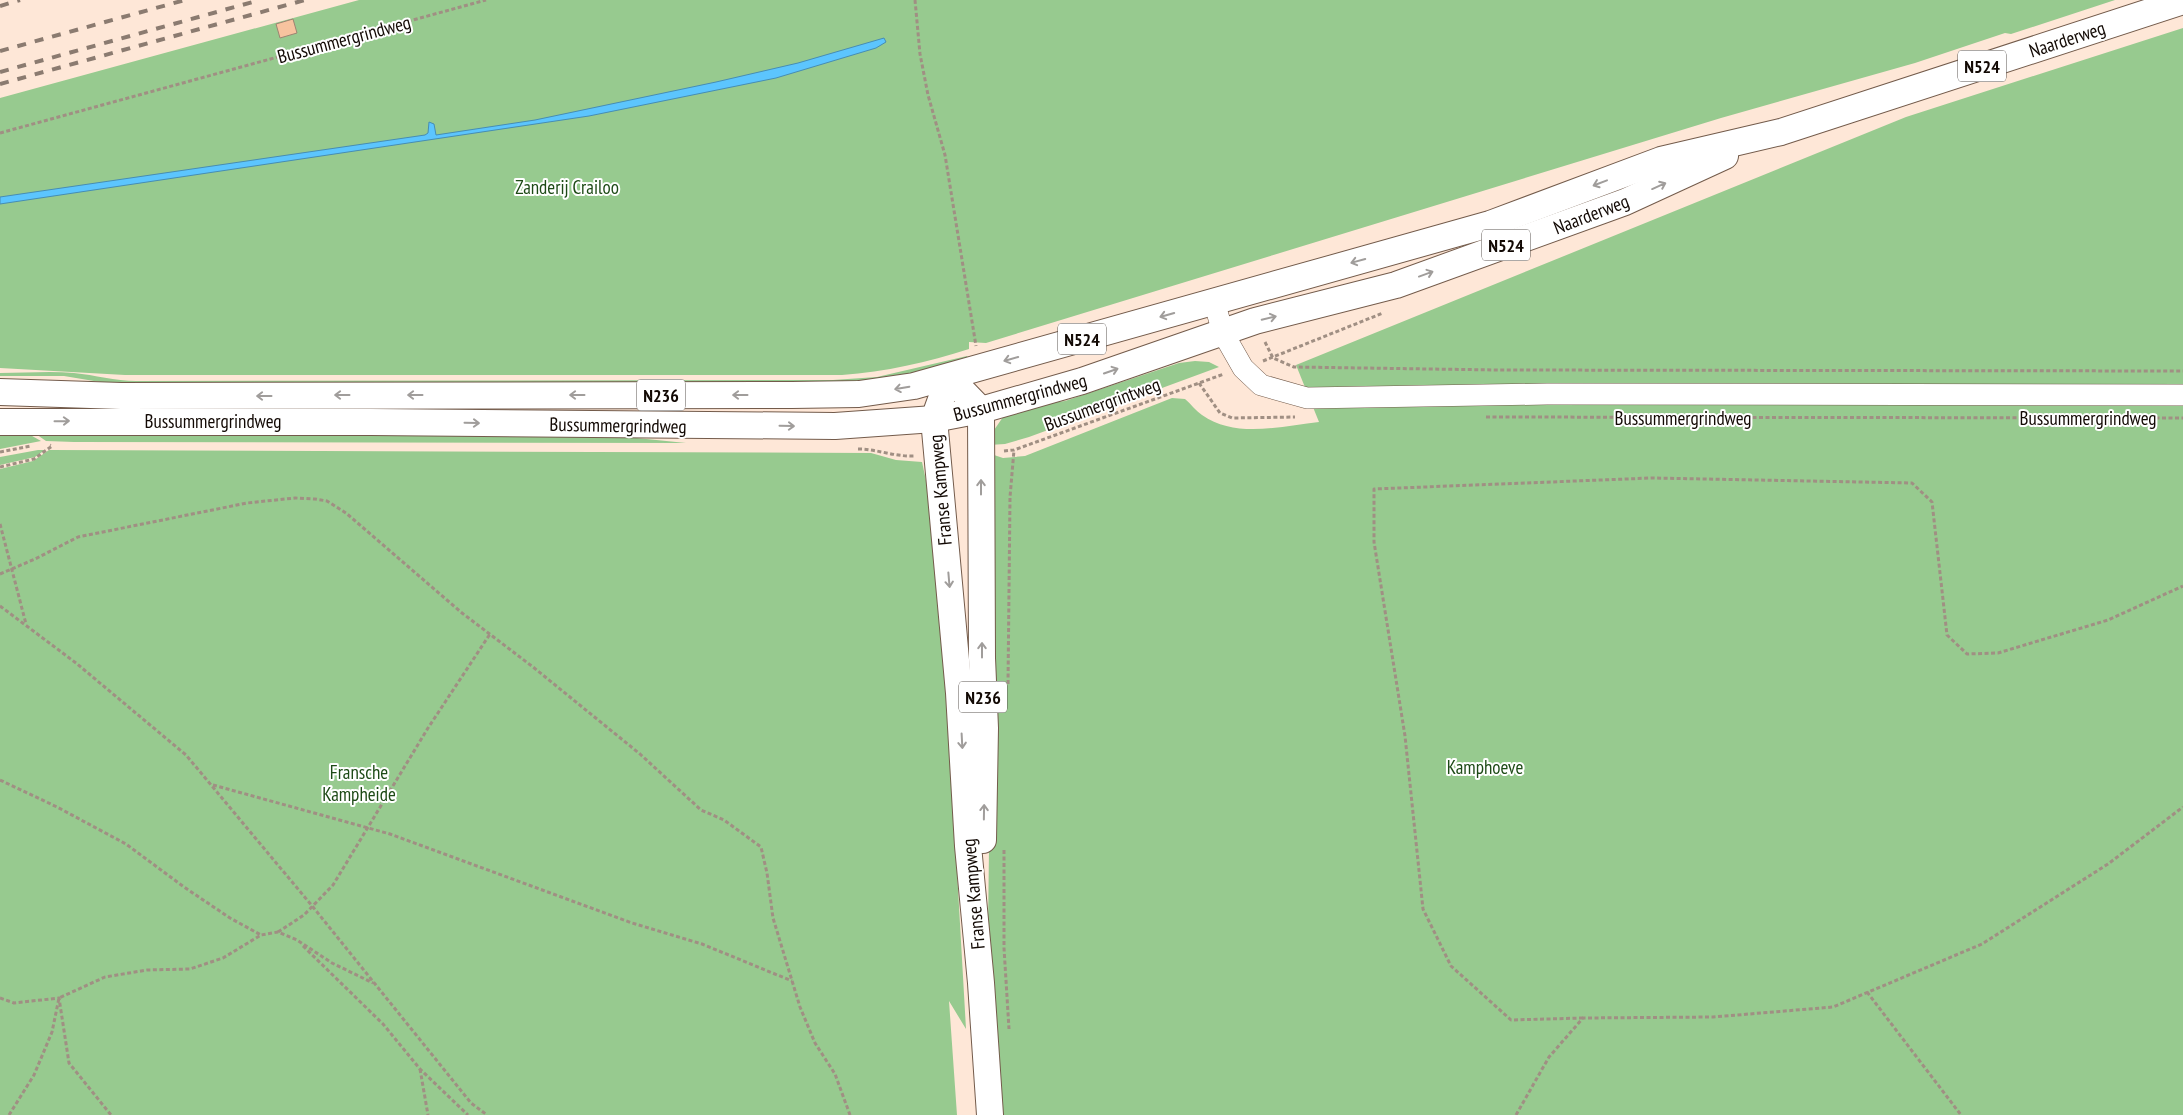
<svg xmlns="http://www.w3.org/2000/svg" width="2183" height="1115" viewBox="0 0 2183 1115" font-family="'PT Sans Narrow',sans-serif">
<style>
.green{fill:#97ca8f}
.water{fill:#5cc5fe;stroke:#468db3}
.building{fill:#f7c39f;stroke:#9d8372}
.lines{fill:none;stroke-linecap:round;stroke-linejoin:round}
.minor-casing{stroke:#735b4b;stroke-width:22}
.major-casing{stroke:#735b4b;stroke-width:28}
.path{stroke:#a08f83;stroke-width:3;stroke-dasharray:4 2.5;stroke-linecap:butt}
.minor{stroke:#fff;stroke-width:21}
.major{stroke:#fff;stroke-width:26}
.rail{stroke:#8b7b70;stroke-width:4;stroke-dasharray:9 9;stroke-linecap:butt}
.oneway{stroke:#a09d9b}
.labels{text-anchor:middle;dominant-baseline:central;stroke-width:4;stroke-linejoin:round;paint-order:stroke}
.shield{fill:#fff;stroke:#59534f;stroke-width:1}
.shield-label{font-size:18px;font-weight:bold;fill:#120904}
.street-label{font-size:19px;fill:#120904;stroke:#fff}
.park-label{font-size:19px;fill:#1d4a16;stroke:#fff}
</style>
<rect width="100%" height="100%" fill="#fee7d7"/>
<g class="green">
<path d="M359,0H2115L2011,34L2005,33L1915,63L1721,118L986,343L969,342V349C928,362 885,372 842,375H125L0,368V98Z"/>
<path d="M2183,28V1115H1001L988,929L994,455L1003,458L1025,456L1172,398L1185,399C1191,404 1196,411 1202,415C1236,439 1281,426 1319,422L1296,365L1906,117Z"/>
<path d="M967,356L968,358L922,372L863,382L106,383L64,376H0V373C25,373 50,371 74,373C95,375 115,381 136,381L833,380L877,377Z"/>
<path d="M1195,361L1209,362L1219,367L1029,437L1005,444L989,445L992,433L1003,417L1043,404L1065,401L1179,363Z"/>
<path d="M0,430L25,432L41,441L0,449Z"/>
<path d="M33,432L587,433L686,443L74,442L46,441Z"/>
<path d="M38,450H45L35,457L0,465V457Z"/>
<path d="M49,450L871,453L896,460L922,462L931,504L947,696L966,1029L949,1001L957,1115H0V469L33,461Z"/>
</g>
<path class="water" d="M884,38L886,42L876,48L776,78L589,116L0,204V197L425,135L428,133L429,122L434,124L436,135L535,120L716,82L798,63Z"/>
<path class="building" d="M293,19L297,33L280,38L276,24Z"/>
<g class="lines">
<g class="minor-casing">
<path id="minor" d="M1214,301L1223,333L1243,368L1261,385L1307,398L1547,394L2183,395"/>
</g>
<g class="major-casing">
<g id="major">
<path d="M949,377L934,419L959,693L968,846L981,983L990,1115"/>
<path d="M949,377L981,410L982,658L985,728L983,840"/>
<path d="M0,392L121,396L792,395L859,394L914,386L1490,224L1661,160L1781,132L2183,1"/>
<path d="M0,422H371L835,426L934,419L981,410L1082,381L1255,321L1396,285L1625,202L1725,156"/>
</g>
</g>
<g class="path">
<path d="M915,0L920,54L928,95L945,155L976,346"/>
<path d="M0,133L486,0"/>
<path d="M1265,342L1273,358L1294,367L1498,370L2183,371"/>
<path d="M1263,361L1383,313"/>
<path d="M1199,383L1220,413L1232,418L1295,417"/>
<path d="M1486,417L2183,418"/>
<path d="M858,449C877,449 895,457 915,456"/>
<path d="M1004,451L1014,450L1224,374"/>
<path d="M0,452L31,446"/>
<path d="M0,467L34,459L52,446L50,445"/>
<path d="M0,524L26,624"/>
<path d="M0,574L35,559L78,537L247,503L295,498L315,499L327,501L346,513L462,613L533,667L640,754L701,810L724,820L761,847L767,873L773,918L800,1007L815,1043L835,1074L850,1115"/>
<path d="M0,606L76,663L186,755L313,907L471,1103L487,1115"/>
<path d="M1008,684L1010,497L1014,450"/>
<path d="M0,780L57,807L126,844L184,887L230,918L261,935"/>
<path d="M213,785L390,834L632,923L702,944L792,981"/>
<path d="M1004,850V948L1009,1029"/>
<path d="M278,932L304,915L333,885L428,728L490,634"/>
<path d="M303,946L383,1024L420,1069L468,1115"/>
<path d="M1867,992L1961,1115"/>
<path d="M0,998L14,1003L59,998L69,1063L111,1115"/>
<path d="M1583,1018L1511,1020L1451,966L1423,909L1405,736L1374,542V489L1651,478L1912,483L1932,502L1947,635L1967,654L1998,653L2108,620L2183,586"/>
<path d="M420,1069L428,1115"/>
<path d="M9,1115L34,1075L52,1032L59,998L105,977L147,970L190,969L223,958L261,935L278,932L297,940L332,963L373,983"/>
<path d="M1516,1115L1549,1057L1583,1018L1713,1017L1833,1007L1982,944L2108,864L2183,807"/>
</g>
<use href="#minor" class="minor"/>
<use href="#major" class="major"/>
<g class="rail">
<path d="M0,6L20,0"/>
<path d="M0,51L185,0"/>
<path d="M0,72L260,0"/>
<path d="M0,84L305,0"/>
</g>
</g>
<defs><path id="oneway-shaft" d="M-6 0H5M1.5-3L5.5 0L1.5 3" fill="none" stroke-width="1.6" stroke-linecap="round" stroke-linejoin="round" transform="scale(1.25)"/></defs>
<g class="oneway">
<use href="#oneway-shaft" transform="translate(1600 183) rotate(159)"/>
<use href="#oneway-shaft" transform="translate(1659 186) rotate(-24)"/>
<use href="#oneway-shaft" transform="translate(1358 261) rotate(165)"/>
<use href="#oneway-shaft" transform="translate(1426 274) rotate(-20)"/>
<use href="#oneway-shaft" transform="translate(1167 315) rotate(164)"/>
<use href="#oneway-shaft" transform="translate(1269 318) rotate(-14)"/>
<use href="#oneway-shaft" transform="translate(1011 359) rotate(164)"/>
<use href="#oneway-shaft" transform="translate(1111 371) rotate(-19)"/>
<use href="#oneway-shaft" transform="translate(902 388) rotate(170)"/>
<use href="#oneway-shaft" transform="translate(342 395) rotate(180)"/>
<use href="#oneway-shaft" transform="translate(415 395) rotate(-180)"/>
<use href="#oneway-shaft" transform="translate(577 395) rotate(-180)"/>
<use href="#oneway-shaft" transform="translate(740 395) rotate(-180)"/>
<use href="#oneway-shaft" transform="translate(264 396) rotate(180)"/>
<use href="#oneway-shaft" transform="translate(62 421) rotate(-1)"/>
<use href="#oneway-shaft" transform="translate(472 423) rotate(1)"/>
<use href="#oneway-shaft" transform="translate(787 426) rotate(1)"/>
<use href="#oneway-shaft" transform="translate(981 487) rotate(-90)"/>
<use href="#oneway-shaft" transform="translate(949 580) rotate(85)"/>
<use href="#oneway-shaft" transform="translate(982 650) rotate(-90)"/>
<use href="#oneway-shaft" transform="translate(962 741) rotate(87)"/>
<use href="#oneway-shaft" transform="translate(984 812) rotate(-89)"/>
</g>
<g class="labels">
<g class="shield">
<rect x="1958" y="50.5" width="48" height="31" rx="4"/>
<rect x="1482" y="229.5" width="48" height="31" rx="4"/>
<rect x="1058" y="323.5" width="48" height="31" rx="4"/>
<rect x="637" y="379.5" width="48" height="31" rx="4"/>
<rect x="959" y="681.5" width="48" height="31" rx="4"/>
</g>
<g class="shield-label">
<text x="1982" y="66">N524</text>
<text x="1506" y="245">N524</text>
<text x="1082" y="339">N524</text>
<text x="661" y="395">N236</text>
<text x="983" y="697">N236</text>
</g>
<g class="street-label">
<text transform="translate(344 39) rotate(-15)">Bussummergrindweg</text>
<text transform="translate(2067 39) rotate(-18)">Naarderweg</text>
<text transform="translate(1591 214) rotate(-21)">Naarderweg</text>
<text transform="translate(1020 397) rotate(-15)">Bussummergrindweg</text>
<text transform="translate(1102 404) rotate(-20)">Bussumergrintweg</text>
<text x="1683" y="418">Bussummergrindweg</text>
<text x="2088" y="418">Bussummergrindweg</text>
<text x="213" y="421">Bussummergrindweg</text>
<text transform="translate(618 425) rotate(1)">Bussummergrindweg</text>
<text transform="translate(940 490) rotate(-95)">Franse Kampweg</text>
<text transform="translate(973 894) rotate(-95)">Franse Kampweg</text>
</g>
<g class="park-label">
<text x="567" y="187">Zanderij Crailoo</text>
<text x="1485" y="767">Kamphoeve</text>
<text x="359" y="772">Fransche<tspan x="359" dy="22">Kampheide</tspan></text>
</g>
</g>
</svg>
